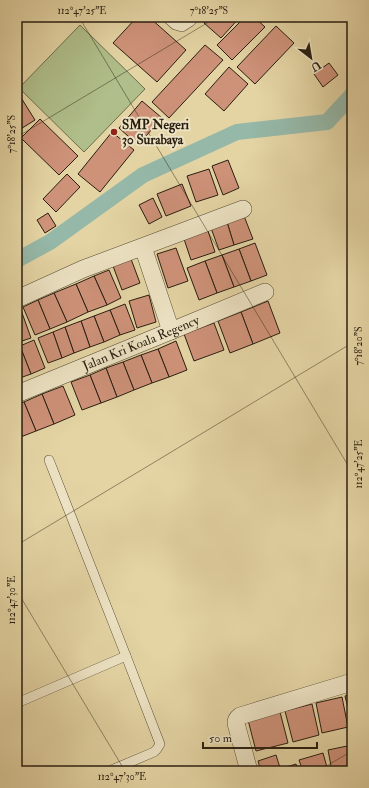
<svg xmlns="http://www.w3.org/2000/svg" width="369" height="788" viewBox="0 0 369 788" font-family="'IM FELL Double Pica',serif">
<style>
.green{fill:#afbe8a;stroke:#6c6e4d}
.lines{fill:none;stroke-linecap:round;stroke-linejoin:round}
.canal{stroke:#95b8a8;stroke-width:16}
.building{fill:#ce9279;stroke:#281e10}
.lane-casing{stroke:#574c35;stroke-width:10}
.street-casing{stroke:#574c35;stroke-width:18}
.lane{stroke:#ede3c4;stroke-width:9}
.street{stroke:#ede3c4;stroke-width:17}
.ticks{fill:none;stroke:#281e10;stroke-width:1;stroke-opacity:0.45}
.poi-dot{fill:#8f2418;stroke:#ede3c4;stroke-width:1.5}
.labels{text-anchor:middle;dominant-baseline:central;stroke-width:4;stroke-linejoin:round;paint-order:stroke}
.poi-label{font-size:13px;font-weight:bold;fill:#281e10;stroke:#ede3c4;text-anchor:start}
.street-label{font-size:13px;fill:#281e10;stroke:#ede3c4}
.neatline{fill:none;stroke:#281e10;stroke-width:1.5}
.ticks-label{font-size:10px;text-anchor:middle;fill:#281e10}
</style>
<rect width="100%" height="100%" fill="#e4d4a4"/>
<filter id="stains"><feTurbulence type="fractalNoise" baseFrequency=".005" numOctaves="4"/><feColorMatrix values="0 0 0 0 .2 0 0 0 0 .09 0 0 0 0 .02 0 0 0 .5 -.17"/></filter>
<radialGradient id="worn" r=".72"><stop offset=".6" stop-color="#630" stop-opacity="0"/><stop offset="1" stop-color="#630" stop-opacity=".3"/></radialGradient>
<path class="green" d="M80,25L145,89L84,152L19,88Z"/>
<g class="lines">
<path class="canal" d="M17,260L50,242L143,175L237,132L327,122L352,95"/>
</g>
<g class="building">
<path d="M137,17H149L186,50L157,82L113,43Z"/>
<path d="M210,17H240L221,38L204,23Z"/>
<path d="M245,17H254L265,27L232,60L217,45Z"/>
<path d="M276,26L294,43L255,84L237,67Z"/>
<path d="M205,45L223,60L169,118L152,102Z"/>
<path d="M329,63L338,75L323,87L314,74Z"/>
<path d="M229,67L248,84L224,111L205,94Z"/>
<path d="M20,96L35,120L19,130L17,126V98Z"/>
<path d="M142,101L162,118L138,145L119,128Z"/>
<path d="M40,119L78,156L59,175L21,138Z"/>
<path d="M112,132L134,150L100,192L78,174Z"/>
<path d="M228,160L239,188L223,195L212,166Z"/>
<path d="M209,169L218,195L196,202L187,176Z"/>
<path d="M67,174L80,187L56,212L43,199Z"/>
<path d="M182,184L191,206L166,216L157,194Z"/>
<path d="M153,198L162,217L149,224L139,205Z"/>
<path d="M48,213L56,226L45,233L37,220Z"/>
<path d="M244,216L253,239L234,245L227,222Z"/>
<path d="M227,222L234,245L219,250L211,228Z"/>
<path d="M207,228L215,252L191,260L183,236Z"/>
<path d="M255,243L267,275L251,281L239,249Z"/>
<path d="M176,248L188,281L168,288L157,254Z"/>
<path d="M239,249L251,281L234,287L222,255Z"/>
<path d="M222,255L234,287L217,293L205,261Z"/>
<path d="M131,259L140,283L122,290L113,266Z"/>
<path d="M205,261L217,293L199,300L187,268Z"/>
<path d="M109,270L121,298L107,305L94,276Z"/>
<path d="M94,276L107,305L88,312L76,284Z"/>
<path d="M76,284L88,312L67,322L54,293Z"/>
<path d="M54,293L67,322L50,329L38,300Z"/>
<path d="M149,295L156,322L137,328L129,301Z"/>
<path d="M38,300L50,329L35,335L23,307Z"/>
<path d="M268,301L280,333L253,344L241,312Z"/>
<path d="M125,304L135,330L120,335L110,310Z"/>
<path d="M21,310L31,338L19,342L17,337V312Z"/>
<path d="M110,310L120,335L104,342L94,316Z"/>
<path d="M241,312L253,344L230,353L218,321Z"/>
<path d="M94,316L104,342L90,347L81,321Z"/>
<path d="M81,321L90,347L74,353L65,327Z"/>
<path d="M214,323L224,350L194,361L184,334Z"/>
<path d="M65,327L74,353L62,358L53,332Z"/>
<path d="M53,332L62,358L48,363L38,338Z"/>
<path d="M34,340L45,368L31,374L20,346Z"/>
<path d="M176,341L187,370L169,377L158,349Z"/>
<path d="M20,346L31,374L17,379V347Z"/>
<path d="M158,349L169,377L152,383L141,355Z"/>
<path d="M141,355L152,383L134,390L123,362Z"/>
<path d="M123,362L134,390L117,397L106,368Z"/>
<path d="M106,368L117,397L101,403L90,375Z"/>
<path d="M90,375L101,403L82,410L71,382Z"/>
<path d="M63,386L75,415L54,424L42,394Z"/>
<path d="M42,394L54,424L36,431L24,402Z"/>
<path d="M24,402L36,431L18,438L17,436V404Z"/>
<path d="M352,694V725L345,696Z"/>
<path d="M342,697L348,727L322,733L316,703Z"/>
<path d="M312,704L319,735L293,742L285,711Z"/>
<path d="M280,712L288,743L256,751L248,720Z"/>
<path d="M352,745V771H332L328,750Z"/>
<path d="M323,753L328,771H303L299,760Z"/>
<path d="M276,755L281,771H261L258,761Z"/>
<path d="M296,764L298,771H284L283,768Z"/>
</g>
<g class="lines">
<g class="lane-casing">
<g id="lane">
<path d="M166,17L175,25L182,27L190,22L195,17"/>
<path d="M49,460L126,656L160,744L157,749L154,752L109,771"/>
<path d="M17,703L126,656"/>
</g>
</g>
<g class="street-casing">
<g id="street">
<path d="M143,247L171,331"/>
<path d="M17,299L83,269L243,209"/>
<path id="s1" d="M17,394L171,331L265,292"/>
<path d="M249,771L237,727C235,722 236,719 240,716L352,682"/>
</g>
</g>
<use href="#lane" class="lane"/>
<use href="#street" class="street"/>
</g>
<path class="ticks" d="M79,17L352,472M17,137L217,17M17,545L352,343M17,591L125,771M318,771L352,751"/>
<circle class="poi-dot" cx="114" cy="132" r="4"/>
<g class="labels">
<g class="poi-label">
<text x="122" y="125">SMP Negeri<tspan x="122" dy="15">30 Surabaya</tspan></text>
</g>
<g class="street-label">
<text stroke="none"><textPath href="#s1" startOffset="134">Jalan Kri Koala Regency</textPath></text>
</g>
</g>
<rect width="369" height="788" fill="none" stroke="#e4d4a4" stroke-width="44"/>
<g transform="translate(311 58) rotate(149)" stroke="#ede3c4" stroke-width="3" paint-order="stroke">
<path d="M0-3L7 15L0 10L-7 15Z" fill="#281e10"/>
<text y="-6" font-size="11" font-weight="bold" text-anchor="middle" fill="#281e10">U</text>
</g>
<path d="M203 742v6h114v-6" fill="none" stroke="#281e10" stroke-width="2"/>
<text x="209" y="742" font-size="12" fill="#281e10" stroke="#ede3c4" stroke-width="3" paint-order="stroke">50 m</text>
<rect x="22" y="22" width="325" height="744" class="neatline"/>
<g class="ticks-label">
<text x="82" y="14">112°47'25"E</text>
<text x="209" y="14">7°18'25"S</text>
<text transform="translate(11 134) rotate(-90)" y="4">7°18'25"S</text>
<text transform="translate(358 346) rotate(-90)" y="4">7°18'20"S</text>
<text transform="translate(358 464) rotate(-90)" y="4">112°47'25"E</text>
<text transform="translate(11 600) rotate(-90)" y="4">112°47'30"E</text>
<text x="122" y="780">112°47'30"E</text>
</g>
<rect width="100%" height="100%" filter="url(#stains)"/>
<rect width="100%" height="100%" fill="url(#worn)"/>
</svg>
